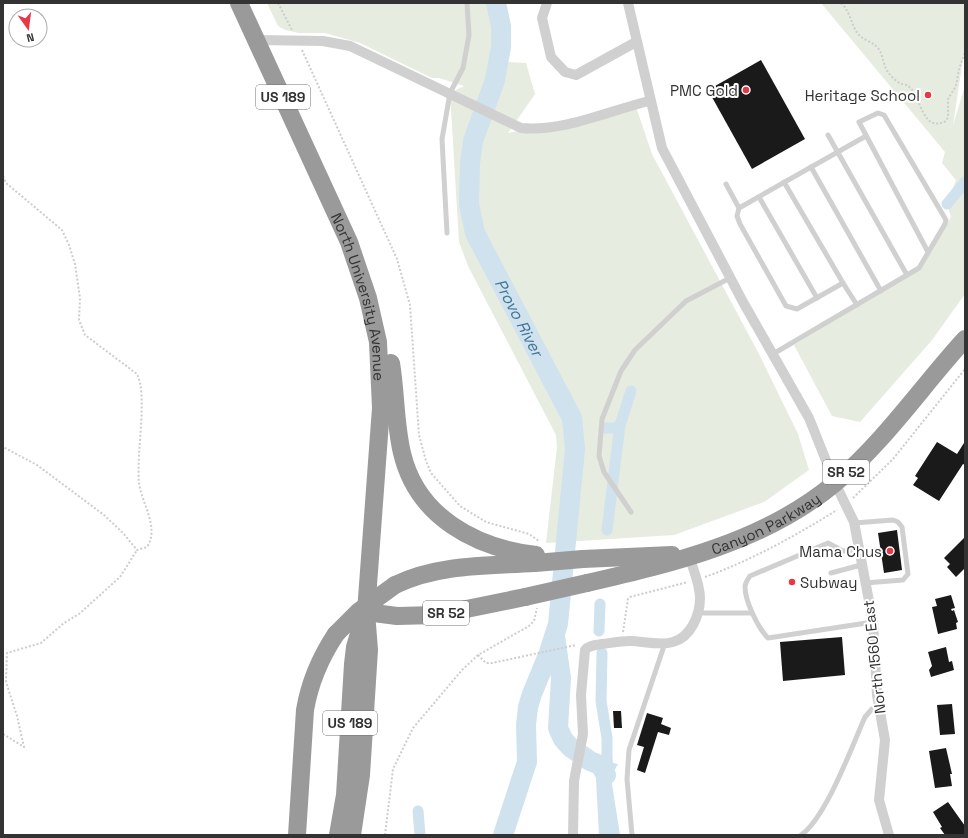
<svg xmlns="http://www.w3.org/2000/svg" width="968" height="838" viewBox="0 0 968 838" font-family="'Space Grotesk',sans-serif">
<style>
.green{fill:#e6ecdf}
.water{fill:#cfe2ee}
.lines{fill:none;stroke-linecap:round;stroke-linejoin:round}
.canal{stroke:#cfe2ee;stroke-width:11}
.river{stroke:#cfe2ee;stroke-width:20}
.building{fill:#1a1a1a}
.path{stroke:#cdcdcd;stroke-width:2;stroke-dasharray:2 2;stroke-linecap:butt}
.lane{stroke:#d0d0d0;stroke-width:5}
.street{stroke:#d0d0d0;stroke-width:10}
.highway{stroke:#9a9a9a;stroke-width:18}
.highway-bridge{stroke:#9a9a9a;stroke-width:18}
.poi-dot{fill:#e63946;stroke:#fff;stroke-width:1.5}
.labels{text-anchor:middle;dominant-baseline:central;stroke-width:4;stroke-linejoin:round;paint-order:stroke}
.shield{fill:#fff;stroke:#707070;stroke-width:1}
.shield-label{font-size:14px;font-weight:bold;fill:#333}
.poi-label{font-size:15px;fill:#333;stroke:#fff;text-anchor:end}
.street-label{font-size:15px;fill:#333;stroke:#fff}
.water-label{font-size:16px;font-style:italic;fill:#3f7597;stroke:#fff}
</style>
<rect width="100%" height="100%" fill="#fff"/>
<g class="green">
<path d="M267,3H506V62L526,63L535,94L508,133L635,104L652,154L759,354L798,434L809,470L764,502L674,535L546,543L557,447L556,435L468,266L459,242L450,93L464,86L439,78H432L360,43L325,33H299L285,30L278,26Z"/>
<path d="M821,3H965V46L953,125L965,86V294L932,340L860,422L832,416L794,345L920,269L951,217L947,204L956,180L942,163L945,152Z"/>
</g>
<path class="water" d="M611,749L613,763L618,764L612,775V784L620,835H599L596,779L603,753H605V750Z"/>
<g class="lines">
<g class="canal">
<path d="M947,204L965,182"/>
<path d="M606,428H616L620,425"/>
<path d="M607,530L620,425L631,391"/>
<path d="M599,631L600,604"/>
<path d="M602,653L601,701L607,738V763"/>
<path d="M418,811L420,835"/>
</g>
<g class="river">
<path id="s1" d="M496,3L501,26V47L495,80L473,141L470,163L469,204L475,233L572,418L575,449L558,624L548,655L532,694L528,707L526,725L527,762L503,835"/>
<path d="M555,636L561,678L558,728L563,739L570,747L590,761L600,765L606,775"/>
</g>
</g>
<g class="building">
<path d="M761,60L805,139L752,169L708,90Z"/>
<path d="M937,442L957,454L964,443H965V465L963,464L939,501L913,485L918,478L915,476Z"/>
<path d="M897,530L902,570L884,573L878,533Z"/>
<path d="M964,538L965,568L956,577L947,567L950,564L944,558Z"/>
<path d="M951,595L955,608L951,609L952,611L954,610L958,622L956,623L957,629L938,634L932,607L937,606L935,599Z"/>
<path d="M842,637L845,675L783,681L780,642Z"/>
<path d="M946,647L949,662L952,661L954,670L931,677L929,670L932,666L928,652Z"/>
<path d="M952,704L955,734L940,735L937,705Z"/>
<path d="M613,711H621L622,728H614Z"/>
<path d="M647,713L663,718L661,724L671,728L669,735L658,732L645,773L637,770L644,747L637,745Z"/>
<path d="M946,748L952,774H950L952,786L935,788L929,751Z"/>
<path d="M948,802L965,826V835H945L940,828L942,827L933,812Z"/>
</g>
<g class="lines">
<g class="path">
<path d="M278,3L292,30"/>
<path d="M841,3C851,12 851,26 859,35C864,40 872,42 877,47C884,54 882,64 888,72C891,76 896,82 902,84C903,84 906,85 907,85C922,95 921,134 946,121L948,117V99L956,86L959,69L965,52"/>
<path d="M302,50L397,259L410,305L419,435L426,461L431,473L460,506L486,522L529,534L539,541"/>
<path d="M3,176L6,183L62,230L69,245L75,264L80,298L79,320L85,335L137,374C148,396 136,453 139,482C141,503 160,527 147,547L137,550L123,533L104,515L37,465L3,447"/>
<path d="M853,498L893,459L965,369"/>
<path d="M705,577C752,560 795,536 837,510"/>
<path d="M623,632L628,599L630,597L688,582"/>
<path d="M478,655L486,663H492L576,645"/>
<path d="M3,734L24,747L17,716L6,682L7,653L41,643L64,623L79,614L120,577L137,550"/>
<path d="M385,835L393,769L413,728L462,670L478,655L529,626L534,621L537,608"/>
</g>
<g class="lane">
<path d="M828,135L907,275"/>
<path d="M811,167L881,291"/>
<path d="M784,182L843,283"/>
<path d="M726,184L739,208L866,136"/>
<path d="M759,197L817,298"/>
<path d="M739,208L737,216L740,224L786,306L797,309L843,283L857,305"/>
<path d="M447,233L442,139L450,93L463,68L469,35L467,3"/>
<path d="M773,354L919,268L945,224L946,220L884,115L878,113L859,122L928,252"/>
<path d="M631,512L604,472L599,456L602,419L621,371L635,350L686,301L730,278"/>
<path d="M854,523L893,520L898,522L902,527L908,574L903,580L865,583"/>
<path d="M858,550L843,551L828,543L750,576C748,579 745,583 745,587C745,601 758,628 768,638L873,622"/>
<path d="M831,573L861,565"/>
<path d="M697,613H752"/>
<path d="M632,835L627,779L629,750L665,643"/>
<path d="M801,835C826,818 852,746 865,717L872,709L879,708"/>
</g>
<g class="street">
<path d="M547,3L542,18L551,57L565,72L576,75L636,42"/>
<path d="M628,3L662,148L743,302L809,418L835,483L854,522L873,622L877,695L885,740L879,800L889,835"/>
<path d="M256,40L323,41L350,46L521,128C564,132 608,111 649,101"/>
<path d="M573,835L574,781L583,734L581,695L585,650C589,645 596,645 602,644C611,643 620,641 630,641C643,641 659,646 673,642C691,637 700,615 700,598C700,584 693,569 689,556"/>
</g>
<g class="highway">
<path id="s2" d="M239,3L349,242L368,298L378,342L381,408L366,612L369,650L361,775L352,835"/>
<path d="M391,363C396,393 395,424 402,453C417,517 476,548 536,555"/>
<path d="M583,559L672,555"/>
<path id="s3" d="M587,583C674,563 766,541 835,483C885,441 922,386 965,339"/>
<path d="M395,585C438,564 487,566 534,563"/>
<path d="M366,612L397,616L437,615L525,597"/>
<path d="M297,835L305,710C310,681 320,658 336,634"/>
<path d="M338,835L345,795L353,664L355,647L363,620"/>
</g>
<g class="highway-bridge">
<path d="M535,563L583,559"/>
<path d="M525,597L587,583"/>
<path d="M336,634L358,612L395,585"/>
</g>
</g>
<g class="poi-dot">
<circle cx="746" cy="90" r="4"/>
<circle cx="928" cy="95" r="4"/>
<circle cx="890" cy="551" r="4"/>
<circle cx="792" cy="582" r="4"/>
</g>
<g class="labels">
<g class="shield">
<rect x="256" y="85" width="54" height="24" rx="3"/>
<rect x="823" y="460" width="46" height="24" rx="3"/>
<rect x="423" y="601" width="46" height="24" rx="3"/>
<rect x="323" y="711" width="54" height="24" rx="3"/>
</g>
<g class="shield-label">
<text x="283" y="97">US 189</text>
<text x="846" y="472">SR 52</text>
<text x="446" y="613">SR 52</text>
<text x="350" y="723">US 189</text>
</g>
<g class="poi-label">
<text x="738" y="90">PMC Gold</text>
<text x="920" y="95">Heritage School</text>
<text x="882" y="551">Mama Chus</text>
<text x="800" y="582" text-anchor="start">Subway</text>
</g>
<g class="street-label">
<text stroke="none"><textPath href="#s2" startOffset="319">North University Avenue</textPath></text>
<text stroke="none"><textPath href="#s3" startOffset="189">Canyon Parkway</textPath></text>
<text transform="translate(874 657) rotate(-96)">North 1560 East</text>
</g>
<g class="water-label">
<text stroke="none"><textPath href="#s1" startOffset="331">Provo River</textPath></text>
</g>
</g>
<rect width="968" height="838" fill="none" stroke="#333333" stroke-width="8"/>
<g transform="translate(28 28) rotate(166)"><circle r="19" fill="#ffffff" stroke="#adadad"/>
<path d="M0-3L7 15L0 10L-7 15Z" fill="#e63946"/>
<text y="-6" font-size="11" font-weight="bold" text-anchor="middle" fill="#333333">N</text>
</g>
</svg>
